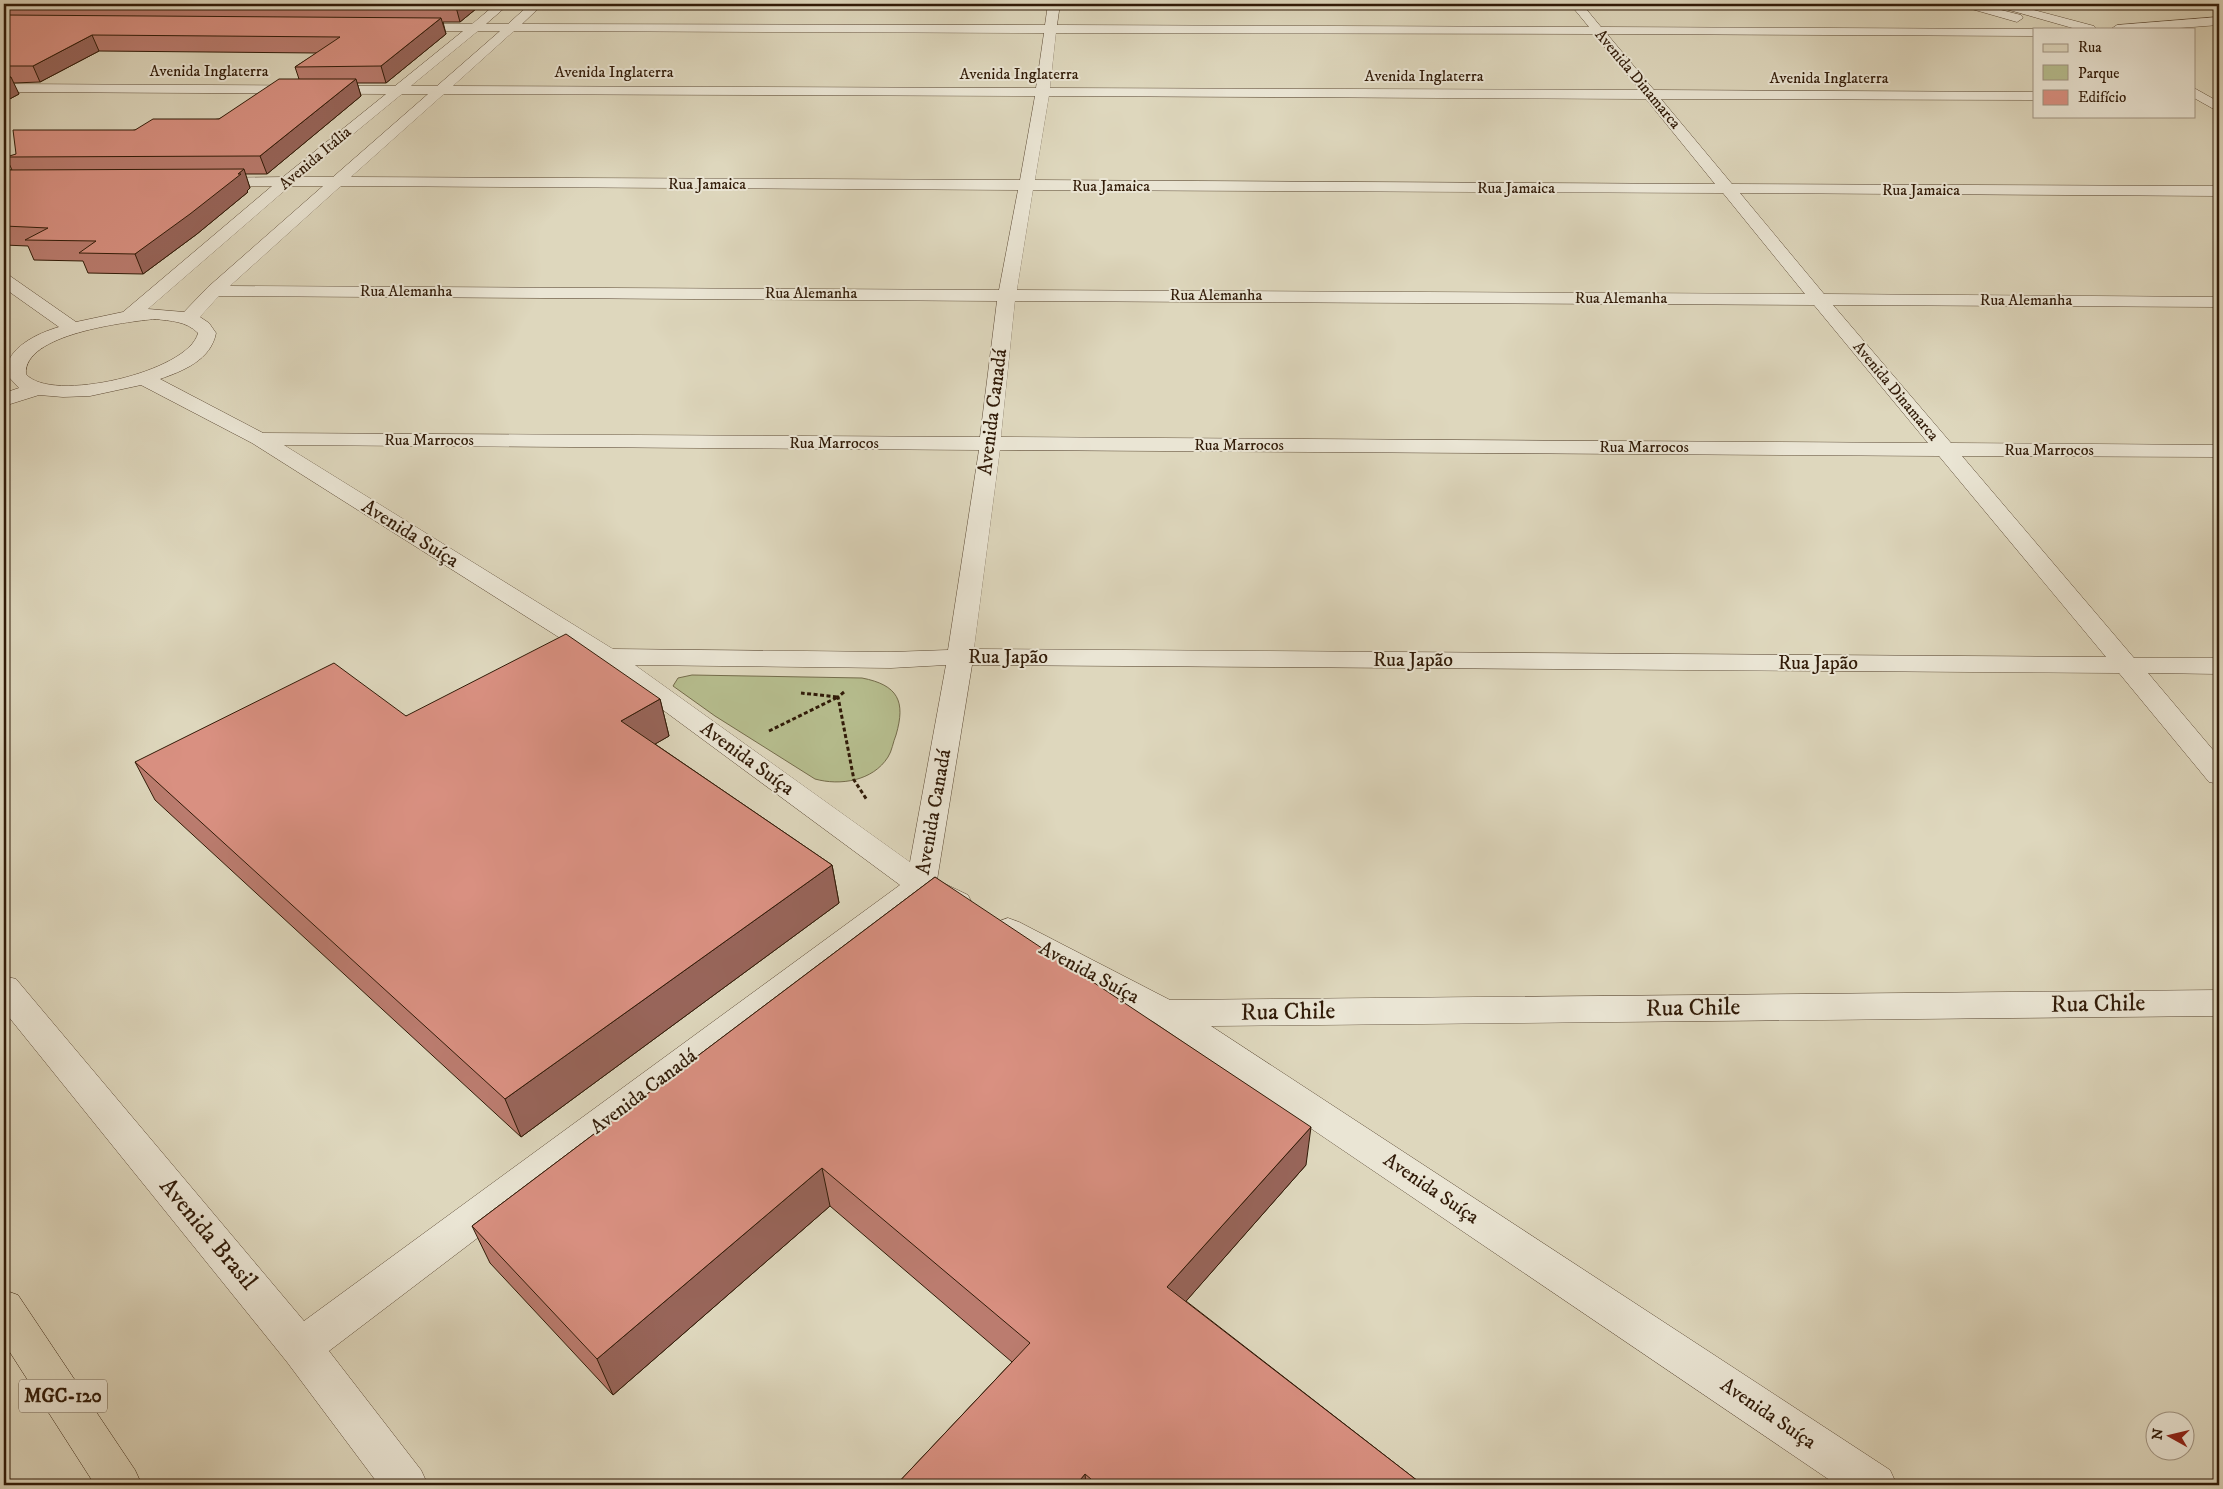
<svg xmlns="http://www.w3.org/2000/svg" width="2223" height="1489" viewBox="0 0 2223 1489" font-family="'IM FELL DW Pica',serif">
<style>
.green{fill:#b6bd8e;stroke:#746c4b}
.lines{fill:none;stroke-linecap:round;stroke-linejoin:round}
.minor-casing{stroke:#5c4a35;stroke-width:1}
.major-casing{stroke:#311b08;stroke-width:1}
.path{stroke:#311b08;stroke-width:3;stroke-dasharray:4 2.5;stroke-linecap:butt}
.minor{fill:#eae5d4;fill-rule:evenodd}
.major{fill:#ded7bd;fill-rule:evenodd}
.wall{fill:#bb7c6f;stroke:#311b08}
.shaded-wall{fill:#98655a;stroke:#311b08}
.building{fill:#d99081;stroke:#311b08}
.labels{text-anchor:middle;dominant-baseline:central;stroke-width:4;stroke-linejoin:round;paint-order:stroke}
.far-street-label{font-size:16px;fill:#311b08;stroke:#eae5d4}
.shield{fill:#eae5d4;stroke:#685845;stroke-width:1}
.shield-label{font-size:19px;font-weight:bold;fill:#311b08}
.street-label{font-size:20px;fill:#311b08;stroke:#eae5d4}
.near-street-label{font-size:24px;fill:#311b08;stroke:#eae5d4}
</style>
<rect width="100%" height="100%" fill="#ded7bd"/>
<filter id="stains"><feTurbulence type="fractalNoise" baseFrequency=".004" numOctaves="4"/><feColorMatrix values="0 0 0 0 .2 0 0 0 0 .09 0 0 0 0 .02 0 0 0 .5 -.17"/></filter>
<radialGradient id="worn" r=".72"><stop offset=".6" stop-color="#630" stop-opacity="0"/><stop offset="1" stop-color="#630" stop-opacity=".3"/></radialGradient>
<path class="green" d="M692,675L862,678C898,685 906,701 896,735C893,742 892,751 888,757C873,781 840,786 815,779L715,716L673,686L678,678Z"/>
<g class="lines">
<g class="minor-casing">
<g id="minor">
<path d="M496,4H509L486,24H508L530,4H543L522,24L1045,25L1048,4H1060L1057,25L1589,27L1570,4H1582L1601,27L2036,29L2034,36L1607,34L1654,90L2034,92V100L1661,99L1732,184L2219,186V196L1740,193L1824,294L2219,297V307L1833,305L1951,443L2219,445V457L1962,456L2134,658H2219V674L2148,673L2219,757V784L2209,782L2119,673L972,665L937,880L968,895L972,903L968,911L957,914L923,899L329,1351L421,1470L428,1485H379L287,1362L4,1011V976L16,979L304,1321L900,885L598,662L252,443L141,385L90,396L63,397L39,395L4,406V393L19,388L6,374C5,348 38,333 59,327L4,288V275L10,276L76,322L123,312L272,186H211L206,184L203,181L206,178L283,177L386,94L4,92V84L395,86L463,31H406L400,27L402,24H472ZM478,31H500L437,86H411ZM514,31L1044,33L1036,88L453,86ZM1056,33L1594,34L1640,90L1050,88ZM402,94H428L333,177H301ZM444,94L1035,96L1020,180L351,177ZM1049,96L1646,99L1715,184L1035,180ZM290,186H323L208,287L184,312L148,309ZM341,186L1018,190L999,290L230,286ZM1033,190L1723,193L1805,294L1017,290ZM219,296L997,301L980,437L263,433L160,379C183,371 211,360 216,333L209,323L200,317ZM1015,301L1814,305L1928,443L1001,437ZM155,319C171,321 186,321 198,333C189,372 50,404 26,374C23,334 126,322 155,319ZM284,445L979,450L948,650L891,652L613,649ZM1000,450L1939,456L2106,657L974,649ZM635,665L891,668L946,665L910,862Z"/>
<path d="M1959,4H1977L2021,15L2023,18L2017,22L1961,6Z"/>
<path d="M1993,4H2011L2094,26L2096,29H2076L1995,6Z"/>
<path d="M2219,17V25L2166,29H2111L2117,25Z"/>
<path d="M2194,88L2219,102V112L2194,98Z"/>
<path d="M1008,918L1019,922L1170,1000L2219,990V1016L1211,1026L1890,1470L1897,1485H1837L1154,1022L997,938L992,930L997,922Z"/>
</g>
</g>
<g class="major-casing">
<path id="major" d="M4,1290L18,1295L135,1470L142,1485H95L4,1343Z"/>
</g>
<g class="path">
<path d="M844,692L838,697L854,780L867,800"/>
<path d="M769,731L838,697L801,693"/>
</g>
<use href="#minor" class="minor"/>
<use href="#major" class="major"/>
</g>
<g class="wall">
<path d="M4,4H482L460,22H443L446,34L386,83H357L361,96L267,174H245L250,188L247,191L248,192L197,234L143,274L88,273L83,261L34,260L28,246L4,245V170H12L6,157L135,130L219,119L299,79L295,67L317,53L99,51L40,82L13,83L19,94L4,102Z"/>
<path d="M660,699L669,736L655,744L832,865L839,903L521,1137L155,800L135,762L406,716Z"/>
<path d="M935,877L1306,1165L1186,1301L1423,1485H896L1012,1362L830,1206L613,1395L490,1263L472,1226Z"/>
</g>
<g class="shaded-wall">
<path d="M459,4H482L460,22L456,7Z"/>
<path d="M441,18L446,34L386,83L381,66Z"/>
<path d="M92,35L99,51L40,82L33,66Z"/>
<path d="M11,77L19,94L4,102V81Z"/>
<path d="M356,79L361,96L267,174L260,156Z"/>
<path d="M244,169L250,188L247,191L248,192L197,234L143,274L135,254Z"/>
<path d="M660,699L669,736L631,758L621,721Z"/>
<path d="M832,865L839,903L521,1137L505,1099Z"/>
<path d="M1311,1127L1306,1165L1166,1324L1167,1287Z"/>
<path d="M822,1168L830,1206L613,1395L597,1359Z"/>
<path d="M1085,1474L1086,1485H1076Z"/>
</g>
<g class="building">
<path d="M5,4H459L456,7Z"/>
<path d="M4,15L441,18L381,66L295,67L340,37L92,35L33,66H4Z"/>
<path d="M4,77H11L4,81Z"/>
<path d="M279,79H356L260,156L6,157L16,154L13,130H135L153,119H219Z"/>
<path d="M244,169L238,174H241L190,214L135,254L79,253L96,241L25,240L48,228L4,226V170Z"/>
<path d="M566,634L660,699L621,721L832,865L505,1099L135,762L334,663L406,716Z"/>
<path d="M935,877L1311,1127L1167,1287L1423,1485H1098L1085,1474L1076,1485H896L1030,1343L822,1168L597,1359L472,1226Z"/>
</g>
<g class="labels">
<g class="far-street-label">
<text x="209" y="71">Avenida Inglaterra</text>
<text x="614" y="72">Avenida Inglaterra</text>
<text x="1019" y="74">Avenida Inglaterra</text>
<text x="1424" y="76">Avenida Inglaterra</text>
<text x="1829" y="78">Avenida Inglaterra</text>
<text transform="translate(1638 79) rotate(50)">Avenida Dinamarca</text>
<text transform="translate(315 158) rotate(-40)">Avenida Itália</text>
<text x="707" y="184">Rua Jamaica</text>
<text x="1111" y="186">Rua Jamaica</text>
<text x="1516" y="188">Rua Jamaica</text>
<text x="1921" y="190">Rua Jamaica</text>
<text x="406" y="291">Rua Alemanha</text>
<text x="811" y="293">Rua Alemanha</text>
<text x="1216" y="295">Rua Alemanha</text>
<text x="1621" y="298">Rua Alemanha</text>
<text x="2026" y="300">Rua Alemanha</text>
<text transform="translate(1896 391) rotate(50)">Avenida Dinamarca</text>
<text x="429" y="440">Rua Marrocos</text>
<text x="834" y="443">Rua Marrocos</text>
<text x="1239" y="445">Rua Marrocos</text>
<text x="1644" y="447">Rua Marrocos</text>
<text x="2049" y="450">Rua Marrocos</text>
</g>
<rect class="shield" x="19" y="1379.5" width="88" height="33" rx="4"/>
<g class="shield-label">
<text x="63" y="1396">MGC-120</text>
</g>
<g class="street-label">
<text transform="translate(993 412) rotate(-83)">Avenida Canadá</text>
<text transform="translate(410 534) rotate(32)">Avenida Suíça</text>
<text x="1008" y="657">Rua Japão</text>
<text x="1413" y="660">Rua Japão</text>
<text x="1818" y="663">Rua Japão</text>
<text transform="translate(747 759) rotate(36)">Avenida Suíça</text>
<text transform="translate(934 812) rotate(-80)">Avenida Canadá</text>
<text transform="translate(1089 973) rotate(28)">Avenida Suíça</text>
<text transform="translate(644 1092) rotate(-37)">Avenida Canadá</text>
<text transform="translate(1431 1189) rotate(34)">Avenida Suíça</text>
<text transform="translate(1768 1414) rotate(34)">Avenida Suíça</text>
</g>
<g class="near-street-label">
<text transform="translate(2098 1004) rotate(-1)">Rua Chile</text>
<text transform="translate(1693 1008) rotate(-1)">Rua Chile</text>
<text transform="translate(1288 1012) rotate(-1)">Rua Chile</text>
<text transform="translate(208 1234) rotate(50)">Avenida Brasil</text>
</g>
</g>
<rect width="2223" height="1489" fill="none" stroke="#ded7bd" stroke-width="20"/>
<rect x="5" y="5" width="2213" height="1479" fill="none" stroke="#311b08" stroke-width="2.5"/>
<rect x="10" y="10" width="2203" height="1469" fill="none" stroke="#311b08"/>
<rect x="2033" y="28" width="162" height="90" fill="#eae5d4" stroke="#a09482"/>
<rect x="2043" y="44" width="25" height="8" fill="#ded7bd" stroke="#a09482"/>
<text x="2078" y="52" font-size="15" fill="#311b08">Rua</text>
<rect x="2043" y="65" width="25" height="15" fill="#b6bd8e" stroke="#a09482"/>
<text x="2078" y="78" font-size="15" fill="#311b08">Parque</text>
<rect x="2043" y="90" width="25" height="15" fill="#d99081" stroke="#a09482"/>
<text x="2078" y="102" font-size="15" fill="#311b08">Edifício</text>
<g transform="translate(2170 1436) rotate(278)"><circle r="24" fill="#eae5d4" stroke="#a09482"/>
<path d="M0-4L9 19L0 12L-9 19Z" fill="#8f2418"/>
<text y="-8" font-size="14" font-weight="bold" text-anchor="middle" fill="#311b08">N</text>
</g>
<rect width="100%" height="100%" filter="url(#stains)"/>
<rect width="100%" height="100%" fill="url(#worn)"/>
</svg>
